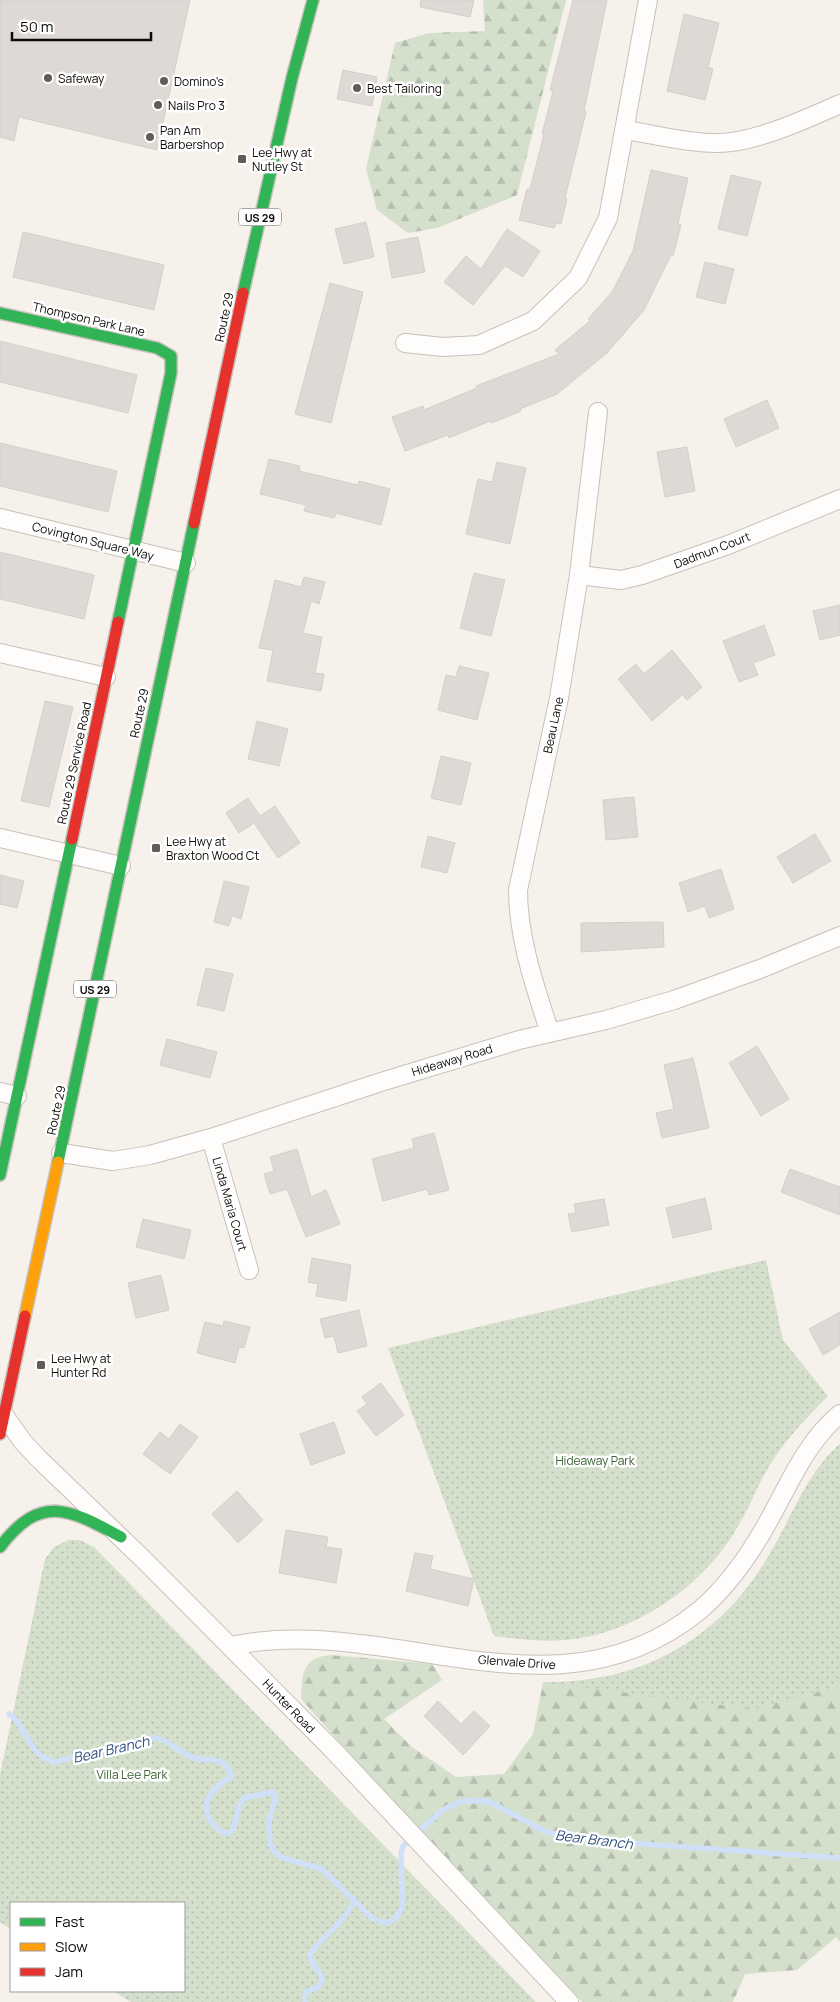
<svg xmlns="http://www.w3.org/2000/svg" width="840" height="2002" viewBox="0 0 840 2002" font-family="Manrope,sans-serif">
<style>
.forest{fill:url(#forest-firs)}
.park{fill:url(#park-dots)}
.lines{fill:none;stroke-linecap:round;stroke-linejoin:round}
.stream{stroke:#d0e0f8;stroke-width:5.5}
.building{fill:#dfd9d5;stroke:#d5cfcc}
.street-casing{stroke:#c6c1bb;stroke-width:20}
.fast-casing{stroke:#c6c1bb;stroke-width:14}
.slow-casing{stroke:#c6c1bb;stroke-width:14}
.jam-casing{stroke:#c6c1bb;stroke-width:14}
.street{stroke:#fefdfc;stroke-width:18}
.fast{stroke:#30b455;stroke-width:11}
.slow{stroke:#ff9f0a;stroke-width:11}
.jam{stroke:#e5322d;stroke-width:11}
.poi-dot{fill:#605c57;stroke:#fff;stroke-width:2}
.labels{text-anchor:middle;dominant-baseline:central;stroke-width:5;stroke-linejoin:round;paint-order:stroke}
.shield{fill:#fff;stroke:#565451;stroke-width:1}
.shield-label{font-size:11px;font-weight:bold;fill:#0e0b07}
.poi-label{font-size:12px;fill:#0e0b07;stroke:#fff;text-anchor:start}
.street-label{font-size:12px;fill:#0e0b07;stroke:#fff}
.park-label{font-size:12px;fill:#3b6333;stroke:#fff}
.water-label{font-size:14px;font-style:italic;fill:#2f507e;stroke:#fff}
</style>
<defs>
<pattern id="forest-firs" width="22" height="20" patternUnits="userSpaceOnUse" patternTransform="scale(1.25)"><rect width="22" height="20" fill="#d4dfcc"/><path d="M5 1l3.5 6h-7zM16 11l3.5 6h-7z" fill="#b5beae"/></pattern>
<pattern id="park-dots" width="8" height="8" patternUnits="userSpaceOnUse" patternTransform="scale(1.25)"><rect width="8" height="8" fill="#d4dfcc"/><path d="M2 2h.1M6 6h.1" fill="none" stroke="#b5beae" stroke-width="1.8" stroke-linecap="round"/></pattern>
</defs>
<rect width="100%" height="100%" fill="#f7f1eb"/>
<g class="forest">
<path d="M483,0H566L517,195L437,228L408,233L377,210L366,169L395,43L429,33L485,31Z"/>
<path d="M840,1444V1942L836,1937L797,1970L745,1974L733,2002H582L403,1813L301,1699C302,1674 302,1657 331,1655L432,1664L442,1680L384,1719L412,1747L456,1777L504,1774L533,1734L543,1682C642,1684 722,1638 771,1552C793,1514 807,1474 840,1444Z"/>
</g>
<g class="park">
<path d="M766,1260L783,1340L828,1396C804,1420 780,1445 764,1475C754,1494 746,1514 734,1533C699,1589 633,1634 566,1640C542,1642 518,1639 494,1636L388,1348Z"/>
<path d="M840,1444V1686L753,1709L543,1682C642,1684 722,1638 771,1552C793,1514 807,1473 840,1444Z"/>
<path d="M68,1540H80L94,1547L536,2002H131L113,1991H184V1903H11V1929L0,1922V1775L45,1559L54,1547Z"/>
</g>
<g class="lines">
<g class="stream">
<path d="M9,1714C29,1728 25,1753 54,1762L153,1738C170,1739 179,1754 194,1758C210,1762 222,1755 231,1774L230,1778C203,1792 197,1816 225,1834L233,1830L240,1804L244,1798L272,1792L276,1796L269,1821L270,1844L274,1851L280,1857L322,1869L370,1916C385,1927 396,1924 402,1906L401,1853L403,1846L439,1813L448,1807L463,1801H488L548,1833L643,1844L840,1858"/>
<path d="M305,2002V1992L317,1988L322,1980C321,1969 310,1965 310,1955C322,1934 346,1924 354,1899"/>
</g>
</g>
<g class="building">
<path d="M0,0H190L157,150L19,117L14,141L0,137Z"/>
<path d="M421,0H474L470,17L420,7Z"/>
<path d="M573,0H607L584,111L586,112L565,198L567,199L561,224L556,223L554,228L519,220L527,189H530L544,134H542L553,91L550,90Z"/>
<path d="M684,14L719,23L708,67L713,69L705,100L667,91Z"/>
<path d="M343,70L377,77L372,106L337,99Z"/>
<path d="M651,170L688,178L678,224L681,225L673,256L671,255L644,310L607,353L557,394L520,409L521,411L492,423L490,421L449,438L448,435L405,451L392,417L423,406L424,410L477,388L476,386L559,354L555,350L590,321L588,319L612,292L633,251Z"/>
<path d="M731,175L761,182L747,236L718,229Z"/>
<path d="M366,222L374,257L344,264L335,229Z"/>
<path d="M507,229L540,251L523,277L505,266L473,305L444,282L466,256L481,269Z"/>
<path d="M23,232L164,265L154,310L13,277Z"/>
<path d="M418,237L425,272L392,278L386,243Z"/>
<path d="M705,262L734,269L725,304L696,297Z"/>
<path d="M330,283L363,292L331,423L295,414Z"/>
<path d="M0,341L137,375L128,413L0,382Z"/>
<path d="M767,400L779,428L736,447L724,419Z"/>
<path d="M0,443L117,471L108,512L0,486Z"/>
<path d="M687,447L695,491L665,497L657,452Z"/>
<path d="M269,459L300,466L299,471L358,485L359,481L390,489L381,525L336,513L334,518L304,511L306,505L260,494Z"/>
<path d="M497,462L526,468L510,544L466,534L478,479L492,482Z"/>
<path d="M0,552L94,575L84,619L0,599Z"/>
<path d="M474,573L505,580L491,636L460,628Z"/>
<path d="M304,577L325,582L319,604L311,601L303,633L322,637L315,673L324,674L321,691L267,681L273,650L259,648L275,580L301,587Z"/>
<path d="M840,605V635L820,640L813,611Z"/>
<path d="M764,625L775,655L753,663L758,675L739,682L723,641Z"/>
<path d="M672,650L702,687L687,700L682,695L652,721L618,679L636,664L644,674Z"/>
<path d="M459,666L489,673L477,720L438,710L446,675L456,677Z"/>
<path d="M45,701L73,707L49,807L21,801Z"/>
<path d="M257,721L288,729L279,766L248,759Z"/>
<path d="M441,756L471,763L461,805L431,798Z"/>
<path d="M634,797L638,837L606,840L603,800Z"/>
<path d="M248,798L260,816L275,806L300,843L278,858L254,823L239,833L226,813Z"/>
<path d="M815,834L831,861L793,883L777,857Z"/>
<path d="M428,836L455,843L447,873L421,867Z"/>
<path d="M721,869L734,909L709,918L705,906L688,912L679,883Z"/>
<path d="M0,875L24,881L17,908L0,904Z"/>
<path d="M224,881L249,887L241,919L232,916L229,926L214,922Z"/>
<path d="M663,922L664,947L581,952V923Z"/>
<path d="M206,968L233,974L224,1011L197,1005Z"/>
<path d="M167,1039L217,1052L210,1078L160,1065Z"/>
<path d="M757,1046L789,1099L761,1116L729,1063Z"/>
<path d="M693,1058L709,1128L662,1138L656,1113L674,1109L664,1065Z"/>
<path d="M434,1133L449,1190L429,1195L427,1189L383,1201L372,1159L414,1148L412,1139Z"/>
<path d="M297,1149L311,1197L326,1190L340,1224L306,1237L287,1189L270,1194L264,1174L274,1171L270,1157Z"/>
<path d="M790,1169L840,1187V1215L781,1192Z"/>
<path d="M705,1198L712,1229L673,1238L666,1208Z"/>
<path d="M604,1199L609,1225L572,1232L568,1214L576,1213L574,1204Z"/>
<path d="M143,1219L191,1230L184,1259L136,1247Z"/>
<path d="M312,1258L351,1265L346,1301L316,1296L318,1284L308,1282Z"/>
<path d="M161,1275L169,1310L136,1318L128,1283Z"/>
<path d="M359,1310L367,1346L338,1353L334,1336L325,1338L320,1319Z"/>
<path d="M840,1312V1345L823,1355L809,1329Z"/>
<path d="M224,1321L250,1327L244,1348L239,1347L235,1363L197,1353L205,1322L223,1326Z"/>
<path d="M381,1383L404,1415L376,1436L357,1411L367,1404L362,1397Z"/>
<path d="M334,1422L345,1453L311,1465L300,1434Z"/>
<path d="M180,1424L198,1437L170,1474L143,1454L160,1432L169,1439Z"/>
<path d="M237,1491L263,1520L238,1543L212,1514Z"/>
<path d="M286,1530L328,1537L326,1547L342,1549L336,1583L279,1573Z"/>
<path d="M415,1553L433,1556L430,1569L474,1579L468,1606L406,1591Z"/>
<path d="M438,1701L461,1724L474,1711L490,1726L463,1755L424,1716Z"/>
</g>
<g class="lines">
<g class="street-casing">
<g id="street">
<path d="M624,130C654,134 685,143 715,143C753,144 806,119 840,104"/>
<path d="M405,343L443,347L479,345L533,321L578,278L608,218L648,0"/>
<path d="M0,518L186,563"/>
<path d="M579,575L621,580L642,575L728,545L840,499"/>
<path d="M0,653L106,677"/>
<path d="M0,838L121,866"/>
<path d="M550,1033C535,987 518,938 518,890L559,698L579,575L598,412"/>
<path d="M0,1092L17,1096"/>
<path d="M211,1138L249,1270"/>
<path d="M61,1153L113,1161L150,1155L211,1138L381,1082L519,1040L606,1020L674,1000L760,969L840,936"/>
<path d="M4,1415L23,1442L40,1460L143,1559L332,1749L569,2002"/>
<path d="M231,1646C390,1612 556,1729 700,1610C729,1585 751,1553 769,1520C790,1483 806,1442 840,1414"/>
</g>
</g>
<g class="fast-casing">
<g id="fast">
<path d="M243,293L292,78L313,0"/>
<path d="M0,313L157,348L171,356V373L118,622"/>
<path d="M58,1162L194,523"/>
<path d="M0,1175L72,839"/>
<path d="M0,1547C41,1493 69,1509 121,1537"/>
</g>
</g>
<g class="slow-casing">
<path id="slow" d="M25,1316L58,1162"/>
</g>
<g class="jam-casing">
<g id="jam">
<path d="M194,523L243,293"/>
<path d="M72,839L118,622"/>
<path d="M0,1434L25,1316"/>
</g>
</g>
<use href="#street" class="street"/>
<use href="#fast" class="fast"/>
<use href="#slow" class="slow"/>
<use href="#jam" class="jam"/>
</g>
<g class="poi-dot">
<circle cx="48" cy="78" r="5"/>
<circle cx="164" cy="81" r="5"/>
<circle cx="357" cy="88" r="5"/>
<circle cx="158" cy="105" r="5"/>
<circle cx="150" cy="137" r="5"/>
<rect x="237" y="154" width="10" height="10" rx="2.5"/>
<rect x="151" y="843" width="10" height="10" rx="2.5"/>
<rect x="36" y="1360" width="10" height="10" rx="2.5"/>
</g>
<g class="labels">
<g class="shield">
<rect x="239" y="208.5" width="42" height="17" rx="4"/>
<rect x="74" y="980.5" width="42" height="17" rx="4"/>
</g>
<g class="shield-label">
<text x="260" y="217">US 29</text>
<text x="95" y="989">US 29</text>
</g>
<g class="poi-label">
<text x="58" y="78">Safeway</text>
<text x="174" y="81">Domino's</text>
<text x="367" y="88">Best Tailoring</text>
<text x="168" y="105">Nails Pro 3</text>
<text x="160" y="130">Pan Am<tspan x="160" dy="14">Barbershop</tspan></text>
<text x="252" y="152">Lee Hwy at<tspan x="252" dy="14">Nutley St</tspan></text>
<text x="166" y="841">Lee Hwy at<tspan x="166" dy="14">Braxton Wood Ct</tspan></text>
<text x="51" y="1358">Lee Hwy at<tspan x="51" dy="14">Hunter Rd</tspan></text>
</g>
<g class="street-label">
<text transform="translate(224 317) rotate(-78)">Route 29</text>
<text transform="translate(89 319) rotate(13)">Thompson Park Lane</text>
<text transform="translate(93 541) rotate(14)">Covington Square Way</text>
<text transform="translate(712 550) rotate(-21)">Dadmun Court</text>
<text transform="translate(139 713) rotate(-78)">Route 29</text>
<text transform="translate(553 725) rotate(-78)">Beau Lane</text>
<text transform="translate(74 763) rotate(-78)">Route 29 Service Road</text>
<text transform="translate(452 1060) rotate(-17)">Hideaway Road</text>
<text transform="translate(56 1110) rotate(-78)">Route 29</text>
<text transform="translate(230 1204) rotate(74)">Linda Maria Court</text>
<text transform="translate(517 1662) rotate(4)">Glenvale Drive</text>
<text transform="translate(289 1706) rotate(46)">Hunter Road</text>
</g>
<g class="park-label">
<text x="595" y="1460">Hideaway Park</text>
<text x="132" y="1774">Villa Lee Park</text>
</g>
<g class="water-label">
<text transform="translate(111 1749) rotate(-13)">Bear Branch</text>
<text transform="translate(594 1839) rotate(7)">Bear Branch</text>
</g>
</g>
<rect x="10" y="1902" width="175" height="90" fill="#ffffff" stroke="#9f9d9c"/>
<rect x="20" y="1918" width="25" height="8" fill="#30b455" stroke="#9f9d9c"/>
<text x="55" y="1927" font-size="15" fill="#0e0b07">Fast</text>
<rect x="20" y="1943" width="25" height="8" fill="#ff9f0a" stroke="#9f9d9c"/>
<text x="55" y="1952" font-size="15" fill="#0e0b07">Slow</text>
<rect x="20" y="1968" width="25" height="8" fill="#e5322d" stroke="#9f9d9c"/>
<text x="55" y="1977" font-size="15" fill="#0e0b07">Jam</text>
<path d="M12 32v8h139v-8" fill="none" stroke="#0e0b07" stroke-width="2.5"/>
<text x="20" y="32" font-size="15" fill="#0e0b07" stroke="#ffffff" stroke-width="4" paint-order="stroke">50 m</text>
</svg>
